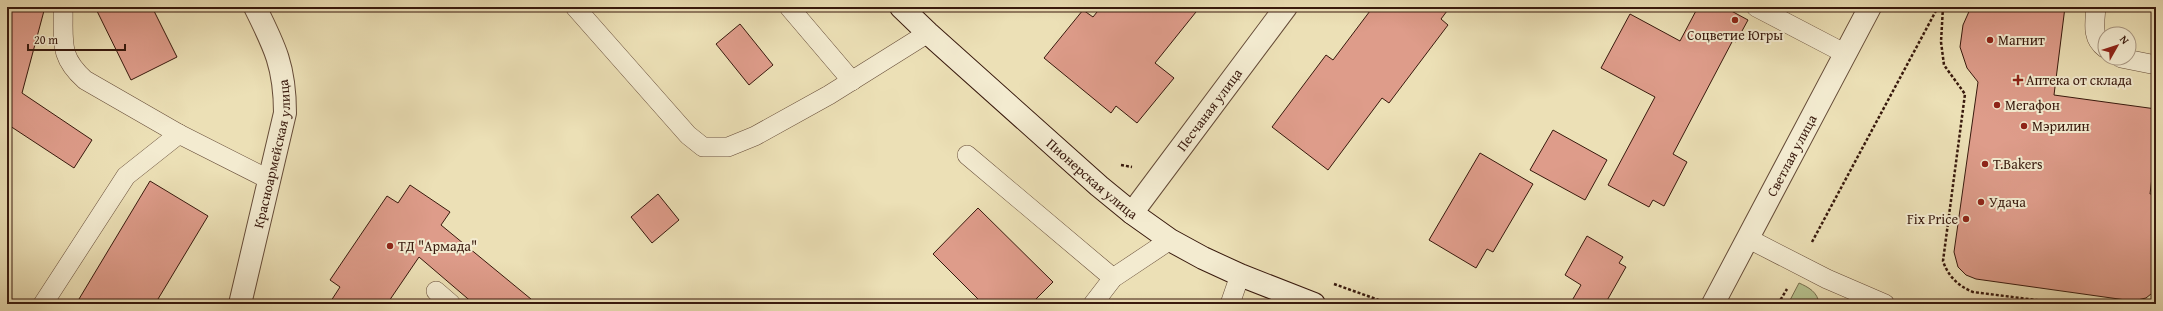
<svg xmlns="http://www.w3.org/2000/svg" width="2163" height="311" viewBox="0 0 2163 311" font-family="'Gentium Book Plus',serif">
<style>
.green{fill:#b6c28f;stroke:#776e4e}
.building{fill:#de9c8a;stroke:#38190d}
.lines{fill:none;stroke-linecap:round;stroke-linejoin:round}
.lane-casing{stroke:#654b37;stroke-width:20}
.street-casing{stroke:#654b37;stroke-width:24}
.secondary-casing{stroke:#38190d;stroke-width:24}
.path{stroke:#38190d;stroke-width:2.5;stroke-dasharray:3 2;stroke-linecap:butt}
.lane{stroke:#f3ebd0;stroke-width:19}
.street{stroke:#f3ebd0;stroke-width:22}
.secondary{stroke:#f3ebd0;stroke-width:22}
.poi-dot{fill:#8f2418;stroke:#f3ebd0;stroke-width:1.5}
.labels{text-anchor:middle;dominant-baseline:central;stroke-width:4;stroke-linejoin:round;paint-order:stroke}
.poi-label{font-size:14px;fill:#38190d;stroke:#f3ebd0;text-anchor:start}
.street-label{font-size:14px;fill:#38190d;stroke:#f3ebd0}
</style>
<rect width="100%" height="100%" fill="#ece0b6"/>
<filter id="stains"><feTurbulence type="fractalNoise" baseFrequency=".005" numOctaves="4"/><feColorMatrix values="0 0 0 0 .2 0 0 0 0 .09 0 0 0 0 .02 0 0 0 .5 -.17"/></filter>
<radialGradient id="worn" r=".72"><stop offset=".6" stop-color="#630" stop-opacity="0"/><stop offset="1" stop-color="#630" stop-opacity=".3"/></radialGradient>
<path class="green" d="M1799,283C1808,287 1818,292 1819,304H1788Z"/>
<g class="building">
<path d="M7,7H45L22,93L92,140L74,168L7,124Z"/>
<path d="M95,7H152L177,57L131,80Z"/>
<path d="M1101,7H1200L1155,63L1174,78L1137,123L1116,106L1111,113L1044,58L1083,10L1093,17Z"/>
<path d="M1373,7H1450L1441,19L1448,25L1389,103L1382,98L1328,170L1272,127L1326,55L1333,60Z"/>
<path d="M1698,7H1724L1748,20L1736,42L1733,40L1673,154L1687,162L1664,206L1653,200L1649,207L1608,185L1655,97L1601,68L1630,14L1680,41Z"/>
<path d="M1971,7H2065L2054,95L2156,109V144L2150,194H2156V290L2146,298L2133,301L1976,279L1966,275L1958,267L1954,252L1978,82L1967,68L1960,47L1963,25Z"/>
<path d="M740,24L773,65L749,85L716,44Z"/>
<path d="M1553,130L1607,160L1585,200L1530,170Z"/>
<path d="M1480,153L1533,184L1493,252L1487,249L1476,268L1429,240Z"/>
<path d="M150,181L208,216L155,304H76Z"/>
<path d="M410,185L450,212L441,225L537,304H474L419,257L387,304H329L340,287L330,280L387,196L398,203Z"/>
<path d="M658,194L679,220L652,243L631,217Z"/>
<path d="M978,208L1053,282L1031,304H983L933,254Z"/>
<path d="M1587,236L1623,257L1619,263L1626,267L1605,304H1570L1581,285L1565,275Z"/>
</g>
<g class="lines">
<g class="lane-casing">
<g id="lane">
<path d="M63,7C64,41 58,56 85,80L179,134"/>
<path d="M575,7L688,135L703,147H728L755,136L829,95L928,33"/>
<path d="M789,7L852,81"/>
<path d="M1756,7L1846,54"/>
<path d="M2096,7C2095,22 2091,38 2105,48"/>
<path d="M2121,58L2156,65"/>
<path d="M967,155L1113,278"/>
<path d="M1747,238L1827,279L1885,304"/>
<path d="M436,291L451,304"/>
<path d="M43,304L126,176L179,134L270,180"/>
<path d="M1093,304L1113,278L1170,240"/>
<path d="M1230,304L1240,275"/>
</g>
</g>
<g class="street-casing">
<g id="street">
<path id="s1" d="M1132,213L1286,7"/>
<path id="s2" d="M240,304L285,113C285,67 275,47 255,7"/>
<path id="s3" d="M1713,304L1870,7"/>
</g>
</g>
<g class="secondary-casing">
<g id="secondary">
<path id="s4" d="M901,7L928,33L1099,186L1132,213L1170,240L1203,258L1240,275L1314,304"/>
</g>
</g>
<g class="path">
<path d="M1943,7L1941,42L1944,65L1965,94L1943,261C1948,276 1958,286 1973,292L2068,304"/>
<path d="M1121,165L1132,167"/>
<path d="M1812,242L1938,7"/>
<path d="M1334,284L1390,304"/>
<path d="M1778,304L1787,289"/>
</g>
<use href="#lane" class="lane"/>
<use href="#street" class="street"/>
<use href="#secondary" class="secondary"/>
</g>
<g class="poi-dot">
<circle cx="1735" cy="20" r="4"/>
<circle cx="1990" cy="40" r="4"/>
<path d="M2016 74h4v4h4v4h-4v4h-4v-4h-4v-4h4z"/>
<circle cx="1997" cy="105" r="4"/>
<circle cx="2024" cy="126" r="4"/>
<circle cx="1985" cy="164" r="4"/>
<circle cx="1981" cy="202" r="4"/>
<circle cx="1966" cy="219" r="4"/>
<circle cx="390" cy="246" r="4"/>
</g>
<g class="labels">
<g class="poi-label">
<text x="1735" y="35" text-anchor="middle">Соцветие Югры</text>
<text x="1998" y="40">Магнит</text>
<text x="2026" y="80">Аптека от склада</text>
<text x="2005" y="105">Мегафон</text>
<text x="2032" y="126">Мэрилин</text>
<text x="1993" y="164">T.Bakers</text>
<text x="1989" y="202">Удача</text>
<text x="1958" y="219" text-anchor="end">Fix Price</text>
<text x="398" y="246">ТД "Армада"</text>
</g>
<g class="street-label">
<text stroke="none"><textPath href="#s1" startOffset="129">Песчаная улица</textPath></text>
<text stroke="none"><textPath href="#s2" startOffset="154">Красноармейская улица</textPath></text>
<text stroke="none"><textPath href="#s3" startOffset="168">Светлая улица</textPath></text>
<text stroke="none"><textPath href="#s4" startOffset="257">Пионерская улица</textPath></text>
</g>
</g>
<rect width="2163" height="311" fill="none" stroke="#ece0b6" stroke-width="24"/>
<rect x="8" y="8" width="2147" height="295" fill="none" stroke="#38190d" stroke-width="2"/>
<rect x="12" y="12" width="2139" height="287" fill="none" stroke="#38190d"/>
<g transform="translate(2117 46) rotate(51)"><circle r="19" fill="#f3ebd0" stroke="#a89782"/>
<path d="M0-3L7 15L0 10L-7 15Z" fill="#8f2418"/>
<text y="-6" font-size="11" font-weight="bold" text-anchor="middle" fill="#38190d">N</text>
</g>
<path d="M28 44v6h97v-6" fill="none" stroke="#38190d" stroke-width="2"/>
<text x="34" y="44" font-size="12" fill="#38190d" stroke="#f3ebd0" stroke-width="3" paint-order="stroke">20 m</text>
<rect width="100%" height="100%" filter="url(#stains)"/>
<rect width="100%" height="100%" fill="url(#worn)"/>
</svg>
